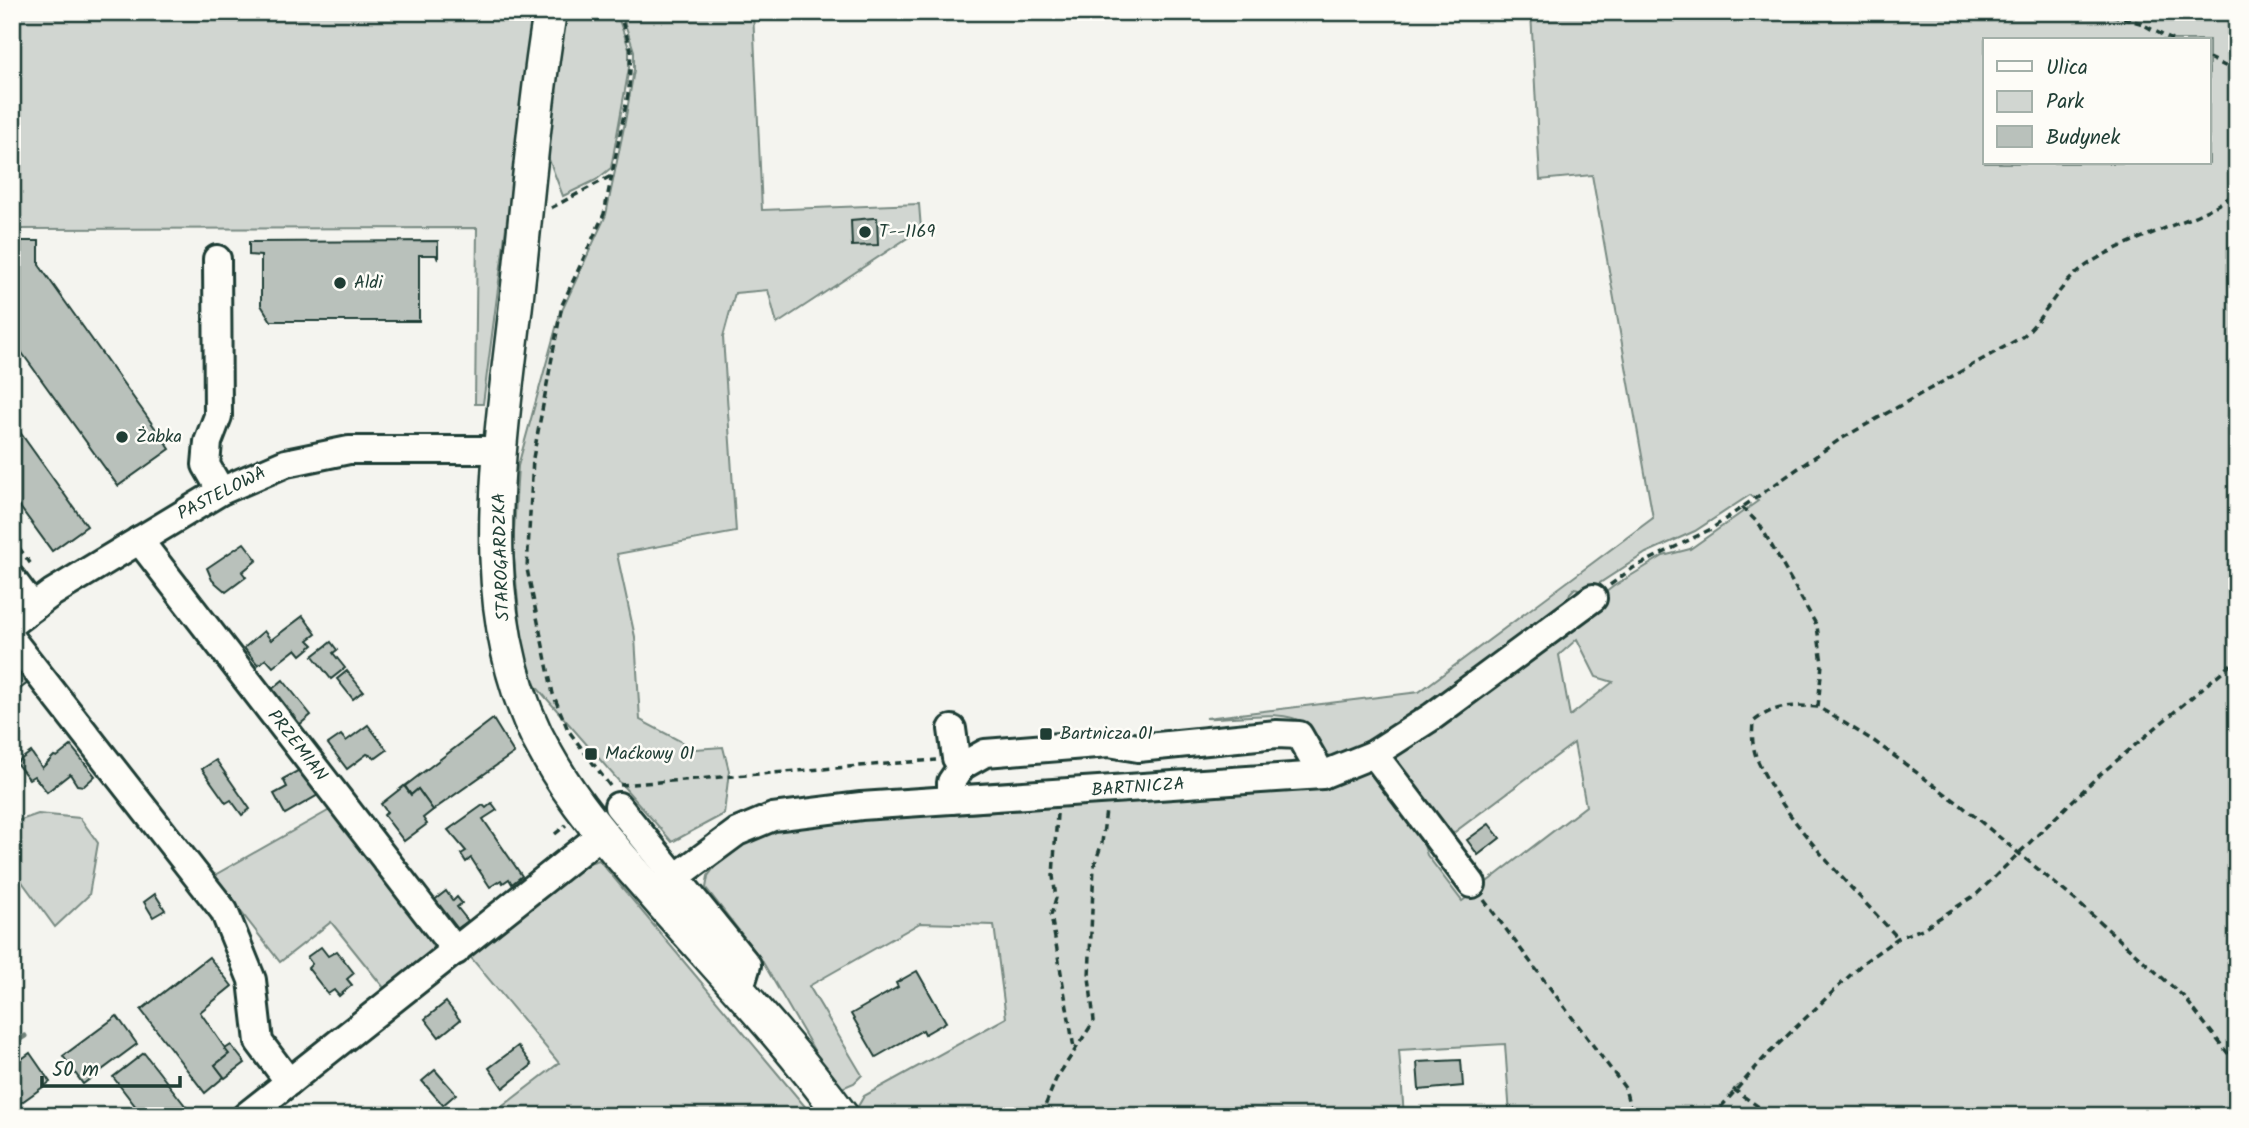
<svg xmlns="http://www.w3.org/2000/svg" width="2249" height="1128" viewBox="0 0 2249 1128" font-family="Kalam,sans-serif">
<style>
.green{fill:#d1d6d1;stroke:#788a82;stroke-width:2;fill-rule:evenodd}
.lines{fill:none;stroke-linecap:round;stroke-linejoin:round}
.stream{stroke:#6e8179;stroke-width:5}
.building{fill:#b9c1bb;stroke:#1f3d34;stroke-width:2}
.minor-casing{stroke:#1f3d34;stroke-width:32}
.major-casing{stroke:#1f3d34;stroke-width:37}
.path{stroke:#1f3d34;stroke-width:3.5;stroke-dasharray:7 5;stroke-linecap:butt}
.minor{stroke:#fdfcf7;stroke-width:26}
.major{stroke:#fdfcf7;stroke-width:32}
.poi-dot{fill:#1f3d34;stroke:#fdfcf7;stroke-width:2.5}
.labels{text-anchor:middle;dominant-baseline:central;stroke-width:5;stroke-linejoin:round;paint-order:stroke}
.poi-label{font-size:18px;fill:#1f3d34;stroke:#fdfcf7;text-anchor:start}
.street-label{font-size:18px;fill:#1f3d34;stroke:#fdfcf7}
</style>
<rect width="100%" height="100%" fill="#f4f4ef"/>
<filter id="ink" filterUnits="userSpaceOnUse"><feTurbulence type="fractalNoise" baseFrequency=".0143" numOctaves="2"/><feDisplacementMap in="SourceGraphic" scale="14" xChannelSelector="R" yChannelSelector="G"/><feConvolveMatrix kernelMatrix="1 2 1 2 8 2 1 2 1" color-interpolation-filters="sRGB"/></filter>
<g filter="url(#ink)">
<g class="green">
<path d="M12,12H534L483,404H475L477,228L12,229Z"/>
<path d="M563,12H616L629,48V68L611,168L596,180L563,196L545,149Z"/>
<path d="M621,12H753L762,210L919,204L921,229L777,324L768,290L735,293L723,337L736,532L617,554L635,637L640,720L695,749L723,747L729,771L724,814L672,842L533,683L522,644L513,548L518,466L559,317L606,215L625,122L634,70V51Z"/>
<path d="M1531,12H2237V1116H1510L1505,1044L1399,1050L1404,1116H863L857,1108L864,1096L1006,1018L994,925L920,923L809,986L862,1075L854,1083L842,1088L818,1057L761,959L706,888L708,876L716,865L714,861L766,829L869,816L954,815L1276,791L1373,764L1415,815L1427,855L1462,901L1586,806L1574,743L1448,837L1387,756L1614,586L1663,556L1690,549L1758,501L1750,495L1695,531L1646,553L1592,588L1584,591L1575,588L1570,593L1564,610L1439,707L1337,760C1319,753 1317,736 1304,724C1285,707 1231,720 1206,718L1419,692L1653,518L1592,175L1540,180ZM1985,40H2209V163H1985ZM1577,639L1596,677L1613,682L1570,716L1559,655Z"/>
<path d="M337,806L434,932L432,951L384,988L331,922L280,962L213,876Z"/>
<path d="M38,814L80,818L98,843L89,895L55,927L20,879L12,880V823Z"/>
<path d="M599,860L813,1116H490L559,1063L467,953L571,868Z"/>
</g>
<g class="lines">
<path class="stream" d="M12,1044L25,1036"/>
</g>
<g class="building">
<path d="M873,218H877L878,245L852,246L851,220Z"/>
<path d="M12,241H39V265L170,449L118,486L12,339Z"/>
<path d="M438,241V260L436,255H419V321H271L261,305V256L249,255V242Z"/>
<path d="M12,421L87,526L52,551L12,496Z"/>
<path d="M244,543L257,560L242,572L246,577L226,592L212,580L207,568Z"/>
<path d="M303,616L316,634L308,640L313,645L301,655L296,649L273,667L266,659L258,665L244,648L264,631L271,640Z"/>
<path d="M331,642L337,650L333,653L345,668L331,679L313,656Z"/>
<path d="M12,663L29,682L12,695Z"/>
<path d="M347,671L363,691L353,699L337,679Z"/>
<path d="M283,680L311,715L299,725L271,690Z"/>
<path d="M493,719L514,753L433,810L418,789L411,795L405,786Z"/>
<path d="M368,725L387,750L376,758L367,754L347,769L328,744L341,735L346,741Z"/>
<path d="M71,746L95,776L84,786L77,785L70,774L47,792L34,776L29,779L16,763L31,752L42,768L54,756L57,757Z"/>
<path d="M216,760L250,809L242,815L231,800L226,803L202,769Z"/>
<path d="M303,768L318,795L285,814L274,794L287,787L283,779Z"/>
<path d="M404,786L411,795L418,789L433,810L423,818L427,824L404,841L384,815L387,812L381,804Z"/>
<path d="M492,803L497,810L483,819L522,876L512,884L509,879L503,883L501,880L490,887L471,858L466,862L461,854L466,851L448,830L483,805L486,808Z"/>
<path d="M1489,824L1500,838L1478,855L1467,840Z"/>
<path d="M446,891L453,901L457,897L462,903L457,907L468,921L450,934L428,905Z"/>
<path d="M155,894L165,910L153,917L144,902Z"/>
<path d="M321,947L328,956L337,951L354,973L347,979L352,985L339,996L334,990L328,994L308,968L312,964L307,957Z"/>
<path d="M209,957L232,986L200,1012L229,1054L215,1065L224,1077L205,1093L141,1010Z"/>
<path d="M917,971L946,1022L925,1034L923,1030L876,1057L851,1014L898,987L896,983Z"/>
<path d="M446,1002L460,1020L439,1037L425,1019Z"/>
<path d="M117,1016L137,1044L83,1084L63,1056Z"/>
<path d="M231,1045L245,1063L225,1078L215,1065L229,1054L225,1049Z"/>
<path d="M518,1046L532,1065L503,1088L489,1068Z"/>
<path d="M30,1053L50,1082L12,1109V1066Z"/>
<path d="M144,1053L187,1108L177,1116H143L113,1077Z"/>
<path d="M1461,1060L1463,1086L1419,1090L1417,1062Z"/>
<path d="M435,1070L456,1094L443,1105L422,1081Z"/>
</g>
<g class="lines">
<g class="minor-casing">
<g id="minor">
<path d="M217,259L218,416L208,442L206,465L221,491"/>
<path d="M139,540L456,951"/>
<path d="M12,579L33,607"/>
<path d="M12,623L52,593L221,491L286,463L349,450H501"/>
<path d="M12,640L224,911L252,980L259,1042L289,1082"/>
<path d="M952,729L956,758L962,766"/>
<path d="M1374,754L1472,884"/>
<path d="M951,800V782L962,766L985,753L1109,743L1138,748L1277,734L1299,735L1322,775"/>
<path d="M618,806L747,965L739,991"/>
<path d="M653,894L737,832L773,817L861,806L1322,775L1374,754L1433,716L1593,598"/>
<path d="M246,1116L602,834"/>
</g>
</g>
<g class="major-casing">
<path id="major" d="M550,12C535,103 528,195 518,286C502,439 466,615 547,755C573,802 608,842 643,882C709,959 782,1033 842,1116"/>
</g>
<g class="path">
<path d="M2100,12L2140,23L2172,40"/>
<path d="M2209,58L2237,72"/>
<path d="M551,208L611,176"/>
<path d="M1742,507L1760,525L1817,626L1822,664L1818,707L1874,741L1962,806L2075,900L2184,997L2237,1065"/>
<path d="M12,538L33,567"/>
<path d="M1610,585L1633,568L1711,529L1839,440L2022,337C2046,316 2059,283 2087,265C2129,236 2199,222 2237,192"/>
<path d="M1818,707C1792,705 1774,705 1753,722C1752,735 1752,747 1757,759C1784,821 1852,888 1898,938"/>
<path d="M620,785L936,760"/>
<path d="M610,786L568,730L553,694L527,569L533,458L562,305L604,214L629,89L631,49L619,12"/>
<path d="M1057,814L1053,876L1056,898L1051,915L1074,1048"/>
<path d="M555,834L566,825"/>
<path d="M1484,900L1625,1088L1632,1116"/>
<path d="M1733,1089L1772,1116"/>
<path d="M1041,1116L1056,1079L1094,1021L1089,977L1094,866L1102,843L1106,810"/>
<path d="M1713,1116L1765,1057L1864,962L1898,938L1922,929L1977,894L2096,778L2237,659"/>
</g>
<use href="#minor" class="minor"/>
<use href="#major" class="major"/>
</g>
</g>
<g class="poi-dot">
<circle cx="865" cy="232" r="7"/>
<circle cx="340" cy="283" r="7"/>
<circle cx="122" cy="437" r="7"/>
<rect x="1039" y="727" width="14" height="14" rx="3.5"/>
<rect x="584" y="747" width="14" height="14" rx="3.5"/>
</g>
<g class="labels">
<g class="poi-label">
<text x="879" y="232">T--1169</text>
<text x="354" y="283">Aldi</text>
<text x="136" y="437">Żabka</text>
<text x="1060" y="734">Bartnicza 01</text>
<text x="605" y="754">Maćkowy 01</text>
</g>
<g class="street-label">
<text transform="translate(222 494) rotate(-27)">PASTELOWA</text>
<text transform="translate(502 557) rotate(-92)">STAROGARDZKA</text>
<text transform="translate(297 746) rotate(52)">PRZEMIAN</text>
<text transform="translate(1138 788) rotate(-4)">BARTNICZA</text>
</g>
</g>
<rect width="2249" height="1128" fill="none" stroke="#fdfcf7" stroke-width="42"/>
<rect x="21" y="21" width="2207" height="1086" fill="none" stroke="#1f3d34" stroke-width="2.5" filter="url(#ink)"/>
<rect x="1983" y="38" width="228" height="126" fill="#fdfcf7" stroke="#a4b0a9" stroke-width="2"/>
<rect x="1997" y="61" width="35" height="10" fill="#fdfcf7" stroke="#a4b0a9" stroke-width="2"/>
<text x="2046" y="74" font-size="21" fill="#1f3d34">Ulica</text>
<rect x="1997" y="91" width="35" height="21" fill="#d1d6d1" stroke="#a4b0a9" stroke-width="2"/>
<text x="2046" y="108" font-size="21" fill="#1f3d34">Park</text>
<rect x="1997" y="126" width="35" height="21" fill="#b9c1bb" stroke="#a4b0a9" stroke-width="2"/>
<text x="2046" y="144" font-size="21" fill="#1f3d34">Budynek</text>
<path d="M42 1076v10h138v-10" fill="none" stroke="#1f3d34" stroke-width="3.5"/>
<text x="52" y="1076" font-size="21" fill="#1f3d34" stroke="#fdfcf7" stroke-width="5" paint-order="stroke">50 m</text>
</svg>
